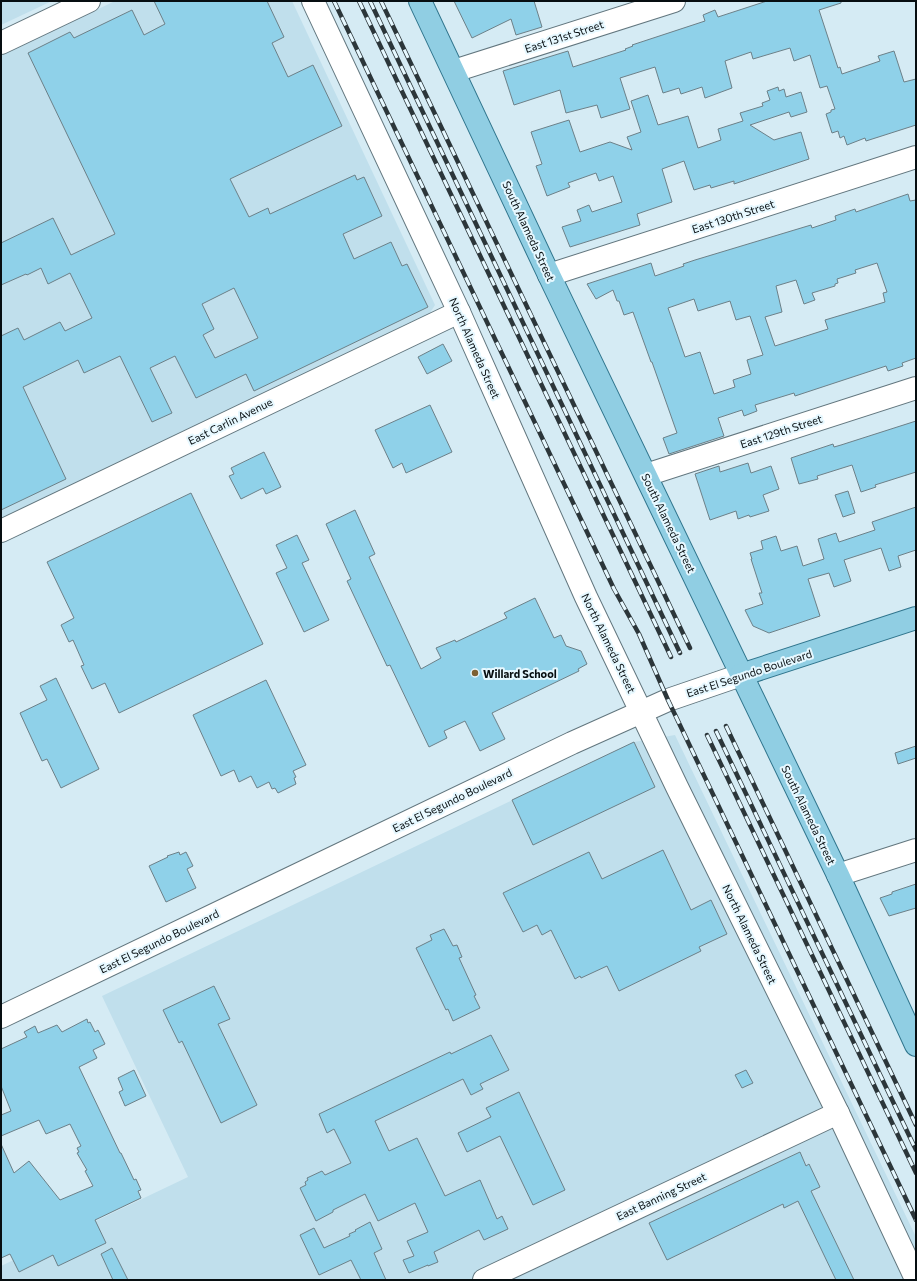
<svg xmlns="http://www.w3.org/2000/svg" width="917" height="1281" viewBox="0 0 917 1281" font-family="Commissioner,sans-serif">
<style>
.built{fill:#c0dfec}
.building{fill:#8fd1e9;stroke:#6c8088;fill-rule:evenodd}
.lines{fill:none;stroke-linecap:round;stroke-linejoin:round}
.minor-casing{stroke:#62767e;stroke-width:24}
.major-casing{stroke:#30758d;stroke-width:24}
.minor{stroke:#fff;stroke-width:22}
.major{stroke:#90cee3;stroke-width:22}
.rail-casing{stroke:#2c363a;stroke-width:4.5}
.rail{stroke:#e6f8ff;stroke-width:3;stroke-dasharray:9;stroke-linecap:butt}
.poi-dot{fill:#7d6134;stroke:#e6f8ff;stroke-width:1.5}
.labels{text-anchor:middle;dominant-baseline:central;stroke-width:4;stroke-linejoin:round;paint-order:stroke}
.street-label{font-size:11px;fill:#070e11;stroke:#e6f8ff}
.poi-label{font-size:11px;font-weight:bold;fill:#070e11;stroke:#e6f8ff;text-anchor:start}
</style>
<rect width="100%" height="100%" fill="#d5ebf4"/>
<g class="built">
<path d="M1,1H52L1,25Z"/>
<path d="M115,1H292L435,305L428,316L1,519V56Z"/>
<path d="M675,735L916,1237V1280H1V1266L188,1177L102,996L634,742Z"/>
</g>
<g class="building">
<path d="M154,1H267L284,37L272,43L288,77L313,65L342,126L230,179L249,217L268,208L270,214L355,175L357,180L364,177L382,216L343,234L354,259L391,242L402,266L407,264L428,307L254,391L246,374L196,398L175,356L150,368L172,413L152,422L120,356L84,373L78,360L23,387L66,479L1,510V336L18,328L24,340L60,322L65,331L92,318L70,273L48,284L41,268L27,275L26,274L1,285V243L53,218L71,255L115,234L28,53L70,32L74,38L132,10L144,35L165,24ZM234,288L258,338L215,358L203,335L214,329L202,304Z"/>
<path d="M454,1H534L542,27L516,35L511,19L472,38Z"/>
<path d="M767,1H841V3L819,10L838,68L840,67L842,74L880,61L878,56L894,51L904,82L916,79V125L866,141L865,138L847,145L844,136L840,138L838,131L832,133L826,114L831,112V110L835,109L827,86L820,88L810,55L794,61L790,48L753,59L751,52L725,61L732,88L705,98L702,87L681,94L679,88L663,93L655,67L620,78L630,109L601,118L597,105L566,113L560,90L514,105L503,71L568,51L573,67L626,50L625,49L633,46L632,45L705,21L703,15L715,10L718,17Z"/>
<path d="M778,87L779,91L784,89L786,97L801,92L807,112L791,117L789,112L750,125L774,140L801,132L809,159L734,184V181L711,188L710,185L694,190L684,161L662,169L672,202L637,214L640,225L570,247L562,227L581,221L577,210L589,205L592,212L622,202L613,176L599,181L596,173L568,183L570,187L547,196L536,166L542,164L531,132L569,120L580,152L610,142L632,150L627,137L641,132L631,101L648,95L658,125L688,116L698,148L721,140L718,129L743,121L740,113L763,106L762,103L770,100L767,91Z"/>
<path d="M908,194L910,201L916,200V358L902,363L903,366L888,371L886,366L795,396L794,393L755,405L757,411L744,416L742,410L718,418L724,436L669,454L663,438L677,433L652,362H651L633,312L624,315L619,301H617L613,290L596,299L587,284L651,263L655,276L684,266L683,264L695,260L811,225L812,228L836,220L835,216L855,209L856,212ZM877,263L887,292L883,293L885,302L825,320L828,329L775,346L765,317L782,312L776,286L796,280L804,304L815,300L812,293L835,286V284L838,283L837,279L856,273L855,270ZM694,299L698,311L730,301L736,320L750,316L763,355L747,360L751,374L733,380L735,387L714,394L700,352L685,357L668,308Z"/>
<path d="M443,344L452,361L427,374L418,357Z"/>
<path d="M430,405L452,452L406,473L402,463L393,468L375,430Z"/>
<path d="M916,421V472L875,485L876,487L861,492L852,465L817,476L818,479L799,484L791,458L833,444L834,447L841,445Z"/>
<path d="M264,452L281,487L266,494L263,488L241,499L229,476L234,474L231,468Z"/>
<path d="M748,463L751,473L771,466L779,489L763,495L769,511L750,517L749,515L738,519L736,511L710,520L695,474L719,466L720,472Z"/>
<path d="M848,491L855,513L843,517L835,495Z"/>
<path d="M191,493L263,644L119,713L105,683L92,689L81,666L84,665L73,640L69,642L61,625L74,618L47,562Z"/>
<path d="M916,507V550L898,556L901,567L889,571L881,548L844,560L851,581L834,587L829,573L808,579L820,616L769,633L753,626L745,610L763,604L759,593H762L751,559H752L750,553L763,549L761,541L776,536L781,551L797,546L803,566L824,559L818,539L836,533L839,542L875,530L872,522Z"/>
<path d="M355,510L375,554L369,557L421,669L441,658L436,648L455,640L456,642L507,618L504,613L535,598L554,638L561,635L566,646L581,651L587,664L578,669L579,671L492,713L505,739L480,751L465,721L444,731L447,738L429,747L390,665L387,666L347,581L351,579L326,524Z"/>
<path d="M297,535L309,560L302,563L329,620L304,632L276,573L287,568L276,545Z"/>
<path d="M56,678L99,769L61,788L47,759L42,761L20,713L47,700L40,686Z"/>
<path d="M266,680L306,765L293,771L296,777L294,778L296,784L278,793L275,788L272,789L269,782L257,788L251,776L239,782L234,770L221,776L193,715Z"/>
<path d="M634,742L655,787L533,845L512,800Z"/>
<path d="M916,746V758L898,764L895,753Z"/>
<path d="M663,850L691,910L711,900L727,934L699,947L701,951L619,991L607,966L581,978L580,976L575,979L551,930L542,935L537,925L523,932L503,893L589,852L602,879Z"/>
<path d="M179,852L180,855L186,852L193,866L187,869L196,888L166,902L149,866L168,857L167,856Z"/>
<path d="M916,884V908L889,916L880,898L892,894V892Z"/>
<path d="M444,929L453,946L457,945L462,957L459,958L476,995L474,996L480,1008L453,1021L448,1009L446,1010L416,948L432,940L430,935Z"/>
<path d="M214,986L230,1019L218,1024L257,1105L221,1123L182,1041L179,1043L163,1010Z"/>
<path d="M87,1019L88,1023L90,1022L95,1032L98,1030L105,1044L93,1050L97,1058L79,1067L120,1153H121L134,1180L136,1179L141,1190L138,1191L141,1198L95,1220L106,1243L58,1266L53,1255L19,1272L10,1254L1,1258V1144L14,1173L29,1161L60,1200L93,1186L85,1171L87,1170L77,1153L79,1152L77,1148L81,1146L70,1124L46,1134L39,1120L1,1136V1115L11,1111L1,1086V1049L27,1037L24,1032L35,1026L38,1033L57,1025L62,1032Z"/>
<path d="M491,1035L509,1070L480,1084L483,1089L471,1095L463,1079L375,1121L389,1151L417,1138L445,1196L480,1180L497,1219L502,1216L508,1229L484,1240L479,1230L434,1252L438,1262L428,1266V1265L409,1273L403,1260L414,1256L407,1241L428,1232L415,1203L378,1221L365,1194L333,1210V1212L316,1221L300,1188L306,1185L305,1182L308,1180L307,1178L322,1171L325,1175L351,1163L334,1129L327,1133L319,1114L450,1052L451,1054Z"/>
<path d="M134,1070L146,1096L125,1106L119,1092L123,1090L118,1078Z"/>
<path d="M746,1070L753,1083L742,1088L735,1075Z"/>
<path d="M519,1092L565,1190L533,1205L500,1136L467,1152L458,1133L491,1117L486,1108Z"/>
<path d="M800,1152L806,1166L809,1164L820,1187L811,1191L854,1280H836L798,1201L784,1208L783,1204L667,1260L649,1223Z"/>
<path d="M370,1222L382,1249L374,1253L386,1280H361L351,1260L319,1275L300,1235L314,1228L324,1248L350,1236L349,1234L356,1231L355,1230Z"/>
<path d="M112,1248L128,1280H113L101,1254Z"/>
</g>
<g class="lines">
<g class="minor-casing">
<g id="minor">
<path d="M313,1L459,312L586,597L677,787L838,1113L916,1279"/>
<path d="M1,43L89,1"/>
<path d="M454,71L674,1"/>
<path d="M549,275L916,157"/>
<path d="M646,475L916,388"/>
<path d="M1,531L459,312"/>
<path d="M838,875L916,850"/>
<path d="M1,1017L572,743L668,700L741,675"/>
<path d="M484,1280L838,1113"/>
</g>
</g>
<g class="major-casing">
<g id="major">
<path d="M420,1L549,275L838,875L916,1045"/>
<path d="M741,675L916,618"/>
</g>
</g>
<use href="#minor" class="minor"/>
<use href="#major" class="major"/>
<g class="rail-casing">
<g id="rail">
<path d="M334,1L597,553L614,589L639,634L668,700L916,1220"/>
<path d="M359,1L671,657"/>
<path d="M370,1L680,653"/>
<path d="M381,1L690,648"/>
<path d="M726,726L916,1125"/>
<path d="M716,731L916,1150"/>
<path d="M707,735L916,1173"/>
</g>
</g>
<use href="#rail" class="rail"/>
</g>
<circle class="poi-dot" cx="475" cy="673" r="4"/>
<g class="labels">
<g class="street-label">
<text transform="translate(564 36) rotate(-18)">East 131st Street</text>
<text transform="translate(733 216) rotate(-18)">East 130th Street</text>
<text transform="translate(529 231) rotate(65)">South Alameda Street</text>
<text transform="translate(475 348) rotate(66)">North Alameda Street</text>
<text transform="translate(230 421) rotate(-26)">East Carlin Avenue</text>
<text transform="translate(781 431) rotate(-18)">East 129th Street</text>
<text transform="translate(669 523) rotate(64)">South Alameda Street</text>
<text transform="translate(609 643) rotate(64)">North Alameda Street</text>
<text transform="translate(749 673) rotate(-18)">East El Segundo Boulevard</text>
<text transform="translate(452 800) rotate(-26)">East El Segundo Boulevard</text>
<text transform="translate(809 815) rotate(64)">South Alameda Street</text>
<text transform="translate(750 934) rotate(64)">North Alameda Street</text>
<text transform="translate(159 941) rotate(-26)">East El Segundo Boulevard</text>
<text transform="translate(661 1196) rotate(-25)">East Banning Street</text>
</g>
<g class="poi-label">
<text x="483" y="673">Willard School</text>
</g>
</g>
<rect width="917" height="1281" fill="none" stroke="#070e11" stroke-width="4"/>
</svg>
